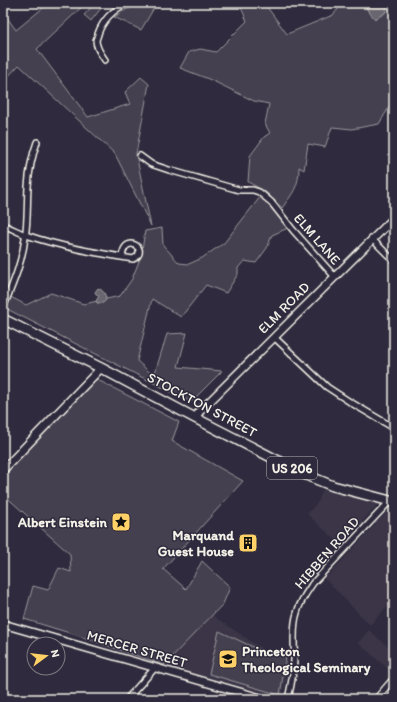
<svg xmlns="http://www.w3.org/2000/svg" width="397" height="702" viewBox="0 0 397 702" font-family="Itim,sans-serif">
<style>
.built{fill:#3b3647}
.green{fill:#454050;stroke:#9c989c}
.water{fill:#6a6670;stroke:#a19ea0}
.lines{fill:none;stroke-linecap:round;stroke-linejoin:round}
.street-casing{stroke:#f4f1e8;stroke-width:8}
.secondary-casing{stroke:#f4f1e8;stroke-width:10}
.highway-casing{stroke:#f4f1e8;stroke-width:12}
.street{stroke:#2f2a3d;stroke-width:5}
.secondary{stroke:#2f2a3d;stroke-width:7}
.highway{stroke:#2f2a3d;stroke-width:9}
.labels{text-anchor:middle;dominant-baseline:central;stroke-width:3;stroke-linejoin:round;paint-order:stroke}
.shield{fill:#2f2a3d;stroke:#b9b5b5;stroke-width:1}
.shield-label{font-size:13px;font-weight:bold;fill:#f4f1e8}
.street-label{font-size:14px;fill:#f4f1e8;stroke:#2f2a3d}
.poi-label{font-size:14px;font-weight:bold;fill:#f4f1e8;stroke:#2f2a3d;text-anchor:end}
</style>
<rect width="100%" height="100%" fill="#2f2a3d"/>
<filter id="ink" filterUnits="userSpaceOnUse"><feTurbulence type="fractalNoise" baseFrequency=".025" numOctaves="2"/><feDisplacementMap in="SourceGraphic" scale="8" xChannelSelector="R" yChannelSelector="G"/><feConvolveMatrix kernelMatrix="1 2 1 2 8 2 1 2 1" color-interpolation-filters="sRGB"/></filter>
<g filter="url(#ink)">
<g class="built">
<path d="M323,489L328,491L378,504L341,545L307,514L318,502Z"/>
<path d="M391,507L394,508V599L370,625L324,578L330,574Z"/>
<path d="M212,615L265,651L288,654L286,681L282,697L279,698L164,665Z"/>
<path d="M369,630L394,652V672L393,673L358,643Z"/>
</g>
<g class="green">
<path d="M49,3H86L37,49L88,117L130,104L125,92L141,77L149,84L136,154L151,226L115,154L19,65L3,82V12L16,30Z"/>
<path d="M95,3H98L102,7L91,21L84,15Z"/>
<path d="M148,3H157L141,30L114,17L127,9Z"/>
<path d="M239,3H264L287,34L333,15L343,3H364L368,11L385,13L388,3H394V99L379,124L352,129L332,127L325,147L308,144L304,170L299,167C299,187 293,193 282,208L266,192L248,182L250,156L264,137L270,133L265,124L269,104L254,101L211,80L180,68L189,52L200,49L216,52L247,21Z"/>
<path d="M261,196L288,228L272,235L267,248L256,263L244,261L238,268V274L226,293L206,285L181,317L152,299L137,361L154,376L167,334L187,333L178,367L222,371L191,402L3,307V293L26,305L51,293L84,304L120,296L132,279L141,256L145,231L162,228L163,245L179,263L189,264L202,258L224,243Z"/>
<path d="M92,377L179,422L172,441L243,481L163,569L186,589L202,561L230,587L223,604L164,665L73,634L24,619L33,586L48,590L59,568L71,572L70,554L3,494V468Z"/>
<path d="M219,631L266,653L286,656L280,695L209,674Z"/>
</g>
<g class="water">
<path d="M364,3H388L385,13L375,19L368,11Z"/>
<path d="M98,288C103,290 106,294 106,300L103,303H97L96,301L99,296L96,294L95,292Z"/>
</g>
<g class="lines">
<g class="street-casing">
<g id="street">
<path d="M105,60C101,54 96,48 96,40C96,40 98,35 98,34C103,19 113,10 127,3"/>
<path d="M140,156L151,164L169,170L239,190H253L259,192L271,202L293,230L335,277"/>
<path d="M3,225C11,228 18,232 26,235C61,247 97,253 133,259C151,251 125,231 122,257"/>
<path d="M373,240L394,261"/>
<path d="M3,308C12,286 22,263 25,238C28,221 27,204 28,187C29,171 32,156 37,142"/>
<path d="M274,337L327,387L350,402L394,428"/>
<path d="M127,699L155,668"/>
<path d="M288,699C291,686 294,673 294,659C295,644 292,627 297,613C300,601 307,592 313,583L390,501"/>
<path d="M376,699L394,678"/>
</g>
</g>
<g class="secondary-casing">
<g id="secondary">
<path d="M195,418L200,411L394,218"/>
<path d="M3,470L101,368"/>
<path d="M3,624L264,699"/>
</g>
</g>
<g class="highway-casing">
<path id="highway" d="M3,319L101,368L195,418L306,475L333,486L394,502"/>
</g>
<use href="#street" class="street"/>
<use href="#secondary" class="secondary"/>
<use href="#highway" class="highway"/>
</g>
</g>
<defs>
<g id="sight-square" transform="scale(1)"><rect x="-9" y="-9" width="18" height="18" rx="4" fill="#ffd166" stroke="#2f2a3d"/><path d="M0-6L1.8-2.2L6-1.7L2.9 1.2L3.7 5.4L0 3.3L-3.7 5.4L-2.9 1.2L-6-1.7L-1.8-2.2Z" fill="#111"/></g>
<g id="building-square" transform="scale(1)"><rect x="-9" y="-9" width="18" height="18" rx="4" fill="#ffd166" stroke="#2f2a3d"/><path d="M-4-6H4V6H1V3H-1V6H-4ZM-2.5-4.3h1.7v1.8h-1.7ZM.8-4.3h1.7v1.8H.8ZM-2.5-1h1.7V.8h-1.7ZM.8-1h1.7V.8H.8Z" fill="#111"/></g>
<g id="university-square" transform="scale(1)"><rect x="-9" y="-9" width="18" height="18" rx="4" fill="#ffd166" stroke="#2f2a3d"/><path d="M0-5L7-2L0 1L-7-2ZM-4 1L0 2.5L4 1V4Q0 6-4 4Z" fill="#111"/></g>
</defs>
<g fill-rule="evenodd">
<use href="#sight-square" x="121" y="522"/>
<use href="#building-square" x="248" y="543"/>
<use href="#university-square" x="228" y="659"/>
</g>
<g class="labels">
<rect class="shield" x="267" y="457" width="50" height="22" rx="3"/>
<g class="shield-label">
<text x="292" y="468">US 206</text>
</g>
<g class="street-label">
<text transform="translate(317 239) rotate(49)">ELM LANE</text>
<text transform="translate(284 308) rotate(-45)">ELM ROAD</text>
<text transform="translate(202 405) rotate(28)">STOCKTON STREET</text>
<text transform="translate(327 553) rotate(-49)">HIBBEN ROAD</text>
<text transform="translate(137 649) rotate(16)">MERCER STREET</text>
</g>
<g class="poi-label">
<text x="107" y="522">Albert Einstein</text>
<text x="234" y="535">Marquand<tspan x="234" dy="16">Guest House</tspan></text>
<text x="242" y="651" text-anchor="start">Princeton<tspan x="242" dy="16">Theological Seminary</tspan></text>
</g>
</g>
<rect width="397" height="702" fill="none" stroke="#2f2a3d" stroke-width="16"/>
<rect x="8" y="8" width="381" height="686" fill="none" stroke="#f4f1e8" stroke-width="1.5" filter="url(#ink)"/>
<g transform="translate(46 656) rotate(75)"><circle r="19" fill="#2f2a3d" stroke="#7e7a81"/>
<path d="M0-3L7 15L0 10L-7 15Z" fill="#ffd166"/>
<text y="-6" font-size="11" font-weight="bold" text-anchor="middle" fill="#f4f1e8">N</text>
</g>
</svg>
